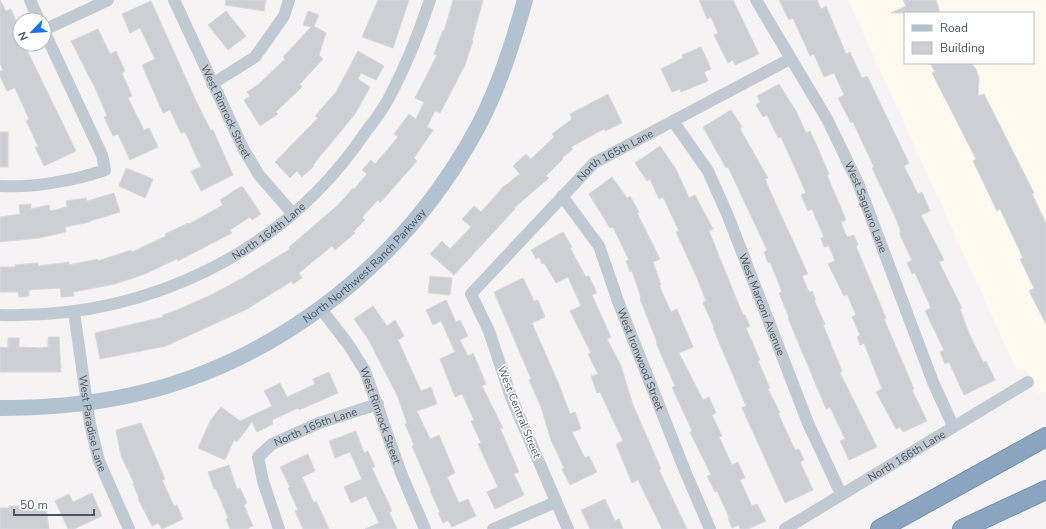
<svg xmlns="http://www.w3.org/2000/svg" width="1046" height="529" viewBox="0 0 1046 529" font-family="'Nunito Sans',sans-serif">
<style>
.commercial{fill:#fdf9ef;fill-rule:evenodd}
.building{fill:#cdcfd5;stroke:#d7d9de}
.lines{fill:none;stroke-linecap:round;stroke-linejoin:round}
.highway-casing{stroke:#7690ad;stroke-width:20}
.minor{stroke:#c1cad2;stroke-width:12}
.major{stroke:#b3c2d1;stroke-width:16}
.highway{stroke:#8ba5c1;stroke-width:18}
.labels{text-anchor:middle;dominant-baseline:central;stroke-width:3;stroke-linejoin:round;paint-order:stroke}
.street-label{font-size:11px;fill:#4a5661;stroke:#fff}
</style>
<rect width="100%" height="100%" fill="#f5f3f3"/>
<path class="commercial" d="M848,0H1046V390L1039,394L1026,370L1016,369ZM905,13H1033V63H905Z"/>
<g class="building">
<path d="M0,0L6,11L11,9L17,23L15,24L20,35V44H24L76,151L44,166L35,147L38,146L26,121L29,119L15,88L7,91L0,76V71L3,70L0,63Z"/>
<path d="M226,0H266L264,11L225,5Z"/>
<path d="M378,0H409L393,48L362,37Z"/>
<path d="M453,0H483L472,41H473L465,65L440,113L435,111L427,127L433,130L414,158L417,161L380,203L378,200L362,217L365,220L353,232L355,233L335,250L332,246L299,273L302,278L293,284L292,281L247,309L166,346L100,359L95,333L163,317V315L177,310L211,295L241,279L290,249L289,247L338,205L353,188L354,189L367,174L362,170L371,160L375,164L398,137L394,134L409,114L416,119L424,102L415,98L437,55L434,54L443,30L444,31Z"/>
<path d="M699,0H733L759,54L735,65L733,60L728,63L714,35L718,33L711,17L707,19Z"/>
<path d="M779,0H817L821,9L826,6L846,54L850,52L862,78L867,76L909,163L904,166L918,194L922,192L930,211L921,215L944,260L939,262L962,308L960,309L969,333L983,362L986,361L995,380L964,395L949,362L945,364L940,352L944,350L925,311L931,308L915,273L912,274L907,263L912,260L899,233L901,232L894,214L872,168L874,167L853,122L851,123L838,98L844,95L834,73L824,77L814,54L810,56L793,18L789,20Z"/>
<path d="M903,0H936L940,13H891L906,6Z"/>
<path d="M151,1L197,103L211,131L213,130L233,175L201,191L191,171L201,167L185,132L181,133L170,110L163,113L142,65L155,59L140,28L130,33L122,14Z"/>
<path d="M226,11L246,36L228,50L208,25Z"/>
<path d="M308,11L319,15L314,26L326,33L319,55L323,59L300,84L302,87L276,112L278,114L260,126L244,100L250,96L247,92L259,84L285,59L283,57L311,27L303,25Z"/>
<path d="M98,29L110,54L116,51L125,71L122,73L132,96L128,98L144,130L149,128L158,147L130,160L118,134L113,136L104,117L107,116L96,90L71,41Z"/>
<path d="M701,47L711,69L704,72L708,81L681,92L680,89L672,92L661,69L683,58L682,55Z"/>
<path d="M358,51L384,66L376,80L361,73L358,79L370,87L355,114L313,165L314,166L302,177L297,171L290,178L275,162L318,118L315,116L336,92Z"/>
<path d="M930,63H971L976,69L979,78L978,96L984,94L1034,193L1032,194L1046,223V324L1029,291L1034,288L1020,259L1023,258L1000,209L997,211L973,161L976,159L932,73L935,72Z"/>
<path d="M779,84L796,111L806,133L810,131L817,146L829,174L827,175L846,220L841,222L847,237L854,235L858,245L856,246L886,318L884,319L914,389L912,390L927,421L903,432L900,427L896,429L876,392L882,389L864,343L860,345L857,337L860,335L852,317L856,315L847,294L844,296L828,264L835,261L829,246L824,247L821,238L824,237L812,209L808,211L801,195L806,193L795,168L781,137L778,138L767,115L763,117L756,105L760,102L757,96Z"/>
<path d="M608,94L622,123L605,131L604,129L571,147L573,149L562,158L563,159L546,176L549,178L514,208L515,209L454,275L430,254L442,241L450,249L471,227L462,219L474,206L481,212L503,187L520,174L513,166L526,154L531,159L554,137L552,134L572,119L570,114Z"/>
<path d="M731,110L742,127L740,129L768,178L765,179L775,202L808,274L802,276L809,292L812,291L816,300H814L825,324L823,325L842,371L840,373L877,447L849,460L840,441L845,439L830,407L826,409L788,318L789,317L779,293L782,292L770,262L768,263L764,252L767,250L728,167L726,168L703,127Z"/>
<rect x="0" y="132" width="8" height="35"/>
<path d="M660,146L676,169L689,198L695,195L713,229L709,231L743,315H745L750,326L746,328L760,360L758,361L770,388L768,389L780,413H778L795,450L799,449L804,460L800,462L813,490L785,503L742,408L746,406L713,328L714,327L703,303L706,301L697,278L676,232L679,231L663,197L659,199L650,179L647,181L635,163Z"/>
<path d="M126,168L153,179L145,198L119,186Z"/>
<path d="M612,177L627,198L630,196L639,212L637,213L660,259L653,262L661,285H659L671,312L677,309L693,347L679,353L703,400L709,397L716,413L712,415L722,436L719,437L732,465L738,462L745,478L740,480L752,506L757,504L766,521L748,529H740L739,525L732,528L728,518L729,517L717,491L715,492L707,476L711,475L690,432L692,431L672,387L675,386L656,343L657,342L640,299L641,298L632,271L630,272L626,261L629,260L613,227L610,228L589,194Z"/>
<path d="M240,187H243L261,214L252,220L250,217L230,230L232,233L178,261L177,259L145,274L115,284L73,292L74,296L61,297L60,288L29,290V296L19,297L18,292H0V267H15V265L38,263V266L69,262V265L98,259V261L131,250L132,252L166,236L165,234L188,223L189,224L223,205L220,200Z"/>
<path d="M114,193L120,212L90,221V222L65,227L66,232L39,238L0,242V217L20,214L19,205L31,204V209L49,205L50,211L67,207L66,201L86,198L87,201Z"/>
<path d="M563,232L572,247L570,248L586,277L589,276L597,293L592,295L611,337L607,339L621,366L633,405L661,469L659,470L687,529H662L638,480L632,483L616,444L623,441L600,392L597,393L591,376L598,374L588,354L591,353L570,311L581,306L568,277L556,283L544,263L542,264L539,257L536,259L531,250Z"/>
<path d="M430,276L452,278L450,295L428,293Z"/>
<path d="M523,278L534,301L538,300L545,317L532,323L560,387L570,414L575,412L581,429L572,432L585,458L589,456L597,472L570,485L562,469L564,468L551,440L541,407L529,380L531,379L494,292Z"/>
<path d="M446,300L456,322L460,320L468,336L460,340L468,356L473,353L477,362L486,384L482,386L503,428H500L519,472L514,474L524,495L495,509L487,492L498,487L478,444L481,443L471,421L474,420L462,394L455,397L440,359L455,352L441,321L433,325L426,310Z"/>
<path d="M373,306L387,326L395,320L404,336L398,340L421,391L431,387L437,404L417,411L430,439L439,435L455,473L447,477L459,503L468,499L476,516L452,527L448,520L443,523L438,513L440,512L430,491L431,490L412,446L414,445L405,424L407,423L397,395L367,337L354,319Z"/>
<path d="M48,337H59L61,372H0V347L8,348V338H19V347L39,348L48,347Z"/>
<path d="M329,372L338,393L299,410L298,408L272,420L273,424L257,432L252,422L237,442L234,440L225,460L198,448L210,421L221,407L240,421L272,406L264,391L280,383L287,397L315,384L313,379Z"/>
<path d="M141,423L165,479L162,480L174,506L177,505L183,519L162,529L158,523L152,526L138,499L139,498L133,484L134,483L121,456L116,430Z"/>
<path d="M356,431L364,453L368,451L375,467L372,468L392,511L389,512L397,529H365L379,523L366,496L351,503L344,487L362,479L350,452L335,458L329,441Z"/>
<path d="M308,454L315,471L302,477L314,503L316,501L329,529H303L295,511L298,510L288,488L290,487L280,467Z"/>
<path d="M229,465L237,489L240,488L247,503L244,505L253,526L247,529H230L226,519L228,518L216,489H214L208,472Z"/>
<path d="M92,493L102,516L74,529H68L55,501L69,494L73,502Z"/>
<path d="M605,499L615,521L619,519L623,529H590L581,510Z"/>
<path d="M9,506H25V510L46,507L49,529H0V508H9Z"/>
</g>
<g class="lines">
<g class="highway-casing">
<g id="highway">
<path d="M880,529L1046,437"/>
<path d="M962,529L1046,490"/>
</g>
</g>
<g class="minor">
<path d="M30,0L39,20"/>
<path id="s1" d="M174,0L244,150L259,175L293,214"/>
<path id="s2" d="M756,0L827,119L858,183L933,382L953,426"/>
<path d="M44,30L108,0"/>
<path d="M212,84L255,57L284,16L289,0"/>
<path id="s3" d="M673,121L708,171L728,216L808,423L841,494"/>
<path d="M0,186C33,188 73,181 105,170L102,155L44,31"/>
<path id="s4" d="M562,196L599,246L619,304L685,471L710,529"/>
<path id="s5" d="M321,309L348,344L365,371L401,473L425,529"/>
<path id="s6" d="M74,312L90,424L99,461L129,529"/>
<path id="s7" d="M0,315C147,319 285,253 367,130C375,120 383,109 389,98C406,66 419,33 430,0"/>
<path id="s8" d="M279,529L263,481L258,457L272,444L319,423L378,404"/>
<path d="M493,529L556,502"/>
<path id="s9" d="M568,529L511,397L489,331L471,294L594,163L790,59"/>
<path id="s10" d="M785,529L1028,382"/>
</g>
<path class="major" id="s11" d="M0,408C41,408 82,405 122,397C268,368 397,269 470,141C496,97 511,49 525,0"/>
<use href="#highway" class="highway"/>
</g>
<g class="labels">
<g class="street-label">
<text stroke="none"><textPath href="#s1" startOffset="123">West Rimrock Street</textPath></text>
<text stroke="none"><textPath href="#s9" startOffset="456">North 165th Lane</textPath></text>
<text stroke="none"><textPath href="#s2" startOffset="235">West Saguaro Lane</textPath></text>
<text stroke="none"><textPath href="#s7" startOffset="287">North 164th Lane</textPath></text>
<text stroke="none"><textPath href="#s11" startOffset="403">North Northwest Ranch Parkway</textPath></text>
<text stroke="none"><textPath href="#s3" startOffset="205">West Marconi Avenue</textPath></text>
<text stroke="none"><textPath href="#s4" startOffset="183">West Ironwood Street</textPath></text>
<text transform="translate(519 412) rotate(68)">West Central Street</text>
<text stroke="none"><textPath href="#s5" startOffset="123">West Rimrock Street</textPath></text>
<text stroke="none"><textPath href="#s6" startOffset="113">West Paradise Lane</textPath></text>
<text stroke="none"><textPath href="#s8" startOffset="141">North 165th Lane</textPath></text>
<text stroke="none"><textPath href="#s10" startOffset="142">North 166th Lane</textPath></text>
</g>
</g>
<rect x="904" y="12" width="130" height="52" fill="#ffffff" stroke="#b7bbc0"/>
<rect x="912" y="25" width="20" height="6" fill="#b3c2d1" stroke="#b7bbc0"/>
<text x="940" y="32" font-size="12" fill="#4a5661">Road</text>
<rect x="912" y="42" width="20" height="12" fill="#cdcfd5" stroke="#b7bbc0"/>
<text x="940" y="52" font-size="12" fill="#4a5661">Building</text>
<g transform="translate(32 32) rotate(245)"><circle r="19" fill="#ffffff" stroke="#b7bbc0"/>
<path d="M0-3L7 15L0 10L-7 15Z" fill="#1a73e8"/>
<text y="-6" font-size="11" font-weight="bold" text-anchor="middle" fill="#4a5661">N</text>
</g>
<path d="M14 509v6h80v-6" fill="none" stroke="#4a5661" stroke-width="2"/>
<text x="20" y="509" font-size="12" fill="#4a5661" stroke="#ffffff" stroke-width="3" paint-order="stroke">50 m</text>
</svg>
